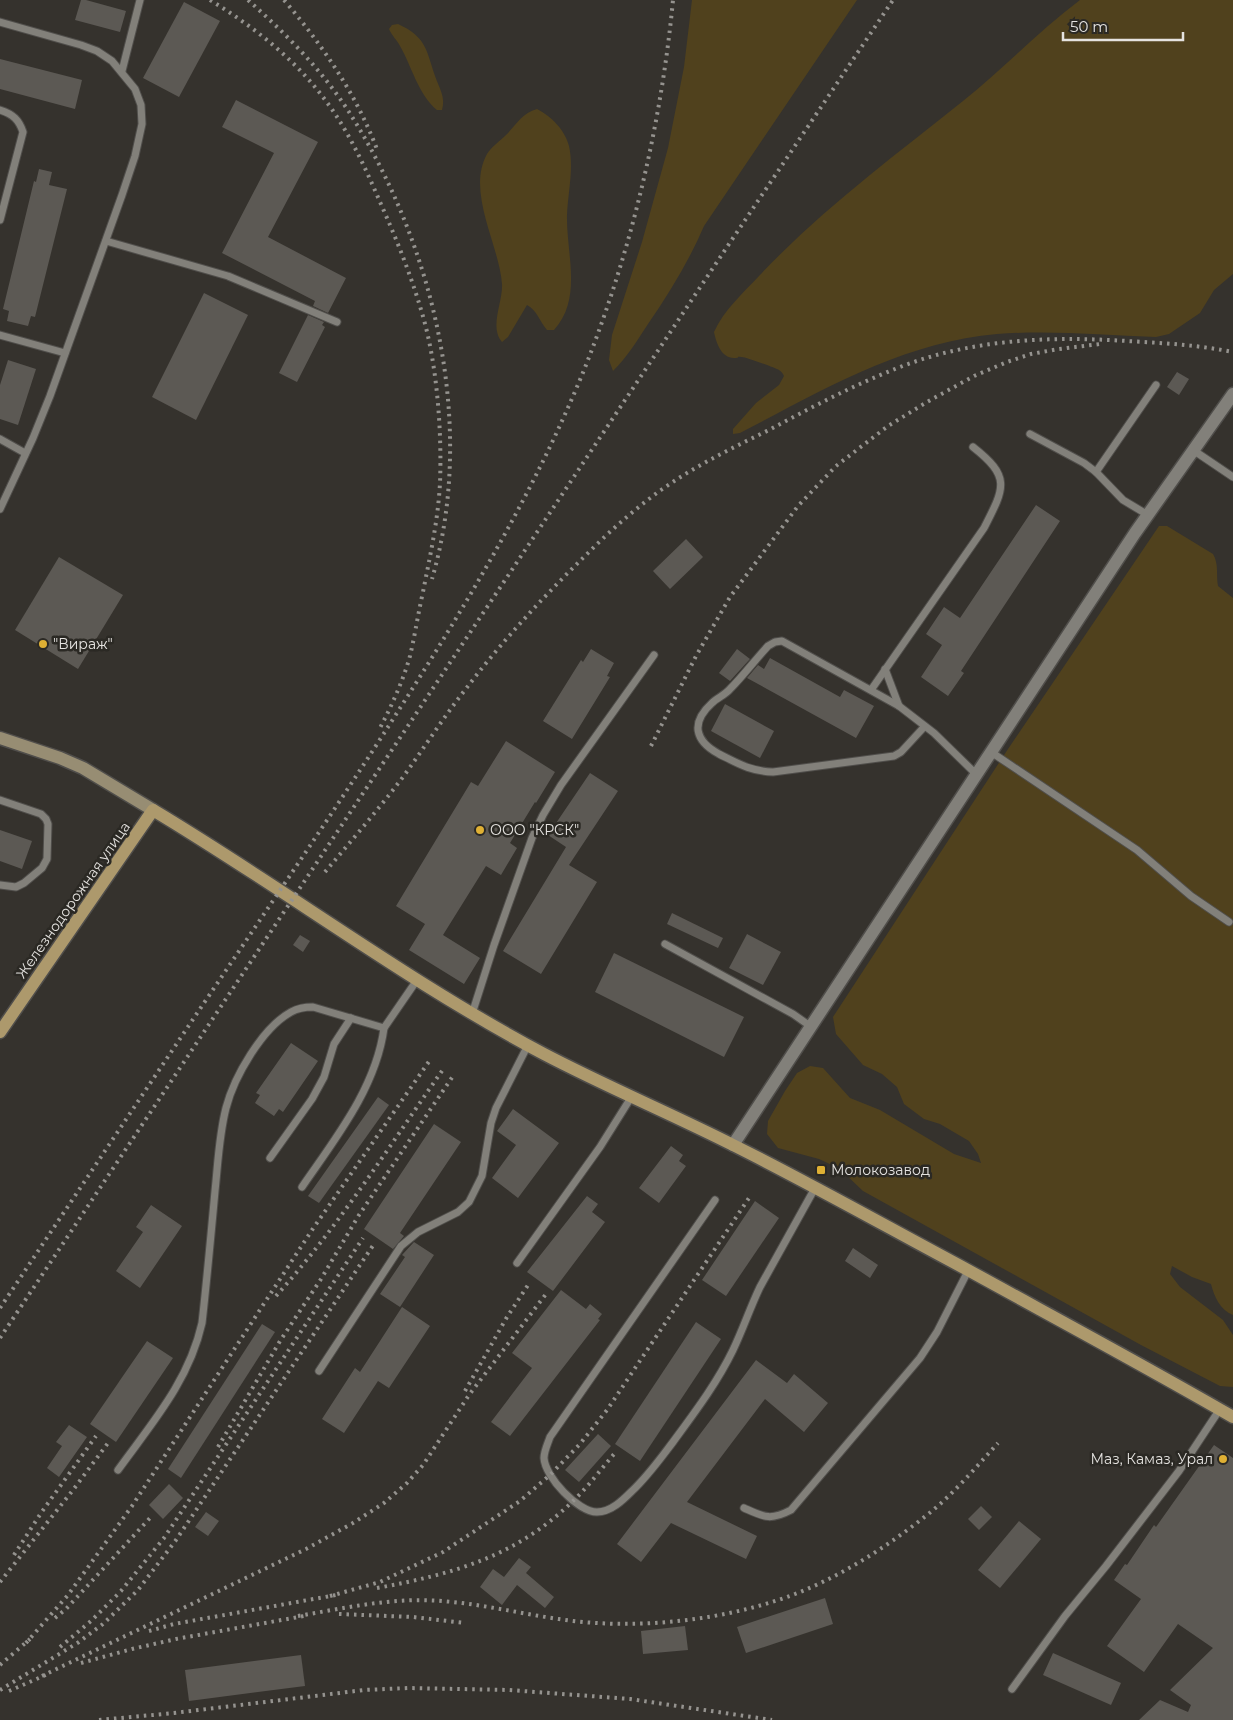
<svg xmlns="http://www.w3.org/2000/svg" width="1233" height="1720" viewBox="0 0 1233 1720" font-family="Montserrat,sans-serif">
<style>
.green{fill:#50411d}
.building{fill:#5c5954}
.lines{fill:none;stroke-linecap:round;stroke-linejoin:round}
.service-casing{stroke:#504e4b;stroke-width:9}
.minor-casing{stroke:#504e4b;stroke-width:15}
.secondary-casing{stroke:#504e4b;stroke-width:15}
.primary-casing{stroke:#504e4b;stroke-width:15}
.service{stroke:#82807a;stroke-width:7}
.minor{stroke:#82807a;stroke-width:12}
.secondary{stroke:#978d73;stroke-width:12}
.primary{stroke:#ad996c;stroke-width:12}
.rail{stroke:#95938f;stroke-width:4;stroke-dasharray:2.5 5;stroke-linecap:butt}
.poi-dot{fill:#dfb034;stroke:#2b2924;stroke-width:2}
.labels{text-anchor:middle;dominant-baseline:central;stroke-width:5;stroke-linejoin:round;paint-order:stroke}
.poi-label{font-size:14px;fill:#e5e3e0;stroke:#2b2924;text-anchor:start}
.street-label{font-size:14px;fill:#e5e3e0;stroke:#2b2924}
</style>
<rect width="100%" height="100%" fill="#35322d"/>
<g class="green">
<path d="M692,0H857L704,226C689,261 670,292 648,324C637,341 627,357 613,371L609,360L612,335L642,242L668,148L684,67Z"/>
<path d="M1080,0H1233V274L1214,290L1200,313L1169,334L1156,337C1103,335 1050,330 997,334C903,342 821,391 740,433L733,434V429L756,403L779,385L784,376C783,374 782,372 779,370C776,368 745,357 742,357C734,356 742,358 734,358C721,358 716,342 714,332C724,310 743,293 759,276C821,210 893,157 963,101C1003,69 1039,31 1080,0Z"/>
<path d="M398,24C426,37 426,49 435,76C439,88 446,97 442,110H437C418,94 412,67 400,46C397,40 392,36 389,29L392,25Z"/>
<path d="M537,109C551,116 565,130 569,146C574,168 568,193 567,215C566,253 583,298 554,330H547C540,322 537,310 527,305L508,337L502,342C489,327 503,302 502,284C499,244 466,192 487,154C491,147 500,141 506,135C516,125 522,113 537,109Z"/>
<path d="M1159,526H1167L1213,554C1219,564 1216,575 1218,586L1233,598V1315C1220,1310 1214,1296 1211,1284L1192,1277L1172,1266L1170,1274L1180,1287L1223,1320L1233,1335V1387L1220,1386L1141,1345L863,1191L843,1172L834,1166L819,1159L778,1148L767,1134L768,1121L785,1091L797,1073L810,1066L823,1068L850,1098L880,1110L954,1154L981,1163L978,1154L969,1141L940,1124L924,1119L904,1104L897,1087L882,1074L863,1065L836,1034L833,1017L1008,749Z"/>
</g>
<g class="building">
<path d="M81,0H86L126,11L120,32L75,20Z"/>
<path d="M184,2L220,21L179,97L143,78Z"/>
<path d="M0,59L82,80L75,109L0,89Z"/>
<path d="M236,100L318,142L268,237L346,278L328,313L313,306L315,301L222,253L274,153L222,127Z"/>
<path d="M39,169L52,172L49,185L67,189L35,317L31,316L28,326L7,321L9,311L3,309L34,181L36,182Z"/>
<path d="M204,293L248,315L196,420L152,397Z"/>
<path d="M308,315L324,322L322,325L325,327L297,382L279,373Z"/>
<path d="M8,360L36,369L18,425L0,419V385Z"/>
<path d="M1177,372L1189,379L1179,395L1167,387Z"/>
<path d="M1036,505L1060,521L961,671L964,673L948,696L921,677L942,645L926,634L944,607L960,618Z"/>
<path d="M686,539L703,557L670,589L653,571Z"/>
<path d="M59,557L123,595L78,669L15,630Z"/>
<path d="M591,649L614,663L607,676L610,677L572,739L543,721L581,660L583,662Z"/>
<path d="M737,649L750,659L730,681L719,673Z"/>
<path d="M770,658L840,697L844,690L874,706L856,738L747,678L758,665L764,669Z"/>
<path d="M725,704L774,731L760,758L711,731Z"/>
<path d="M506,741L555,772L536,803L535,802L510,843L517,848L501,875L486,866L443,935L480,958L464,984L409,950L425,924L396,906L471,782L478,786Z"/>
<path d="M590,773L618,791L569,865L597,882L541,974L503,951L566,847L548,835Z"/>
<path d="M0,830L32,841L22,869L0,861Z"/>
<path d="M672,913L723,938L718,948L667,924Z"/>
<path d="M747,934L781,952L763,985L729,968Z"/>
<path d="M300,935L310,941L303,952L293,945Z"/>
<path d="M614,953L744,1017L724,1057L595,992Z"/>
<path d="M291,1043L318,1061L283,1112L279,1109L274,1116L255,1103L260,1095L256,1093Z"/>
<path d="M378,1097L389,1105L319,1203L308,1196Z"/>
<path d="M513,1109L559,1143L518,1198L492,1178L516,1145L497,1131Z"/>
<path d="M434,1124L461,1142L400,1233L404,1236L393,1249L364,1229Z"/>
<path d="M671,1146L683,1155L679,1161L686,1166L659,1203L639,1188Z"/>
<path d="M587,1196L598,1204L592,1212L605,1222L553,1291L527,1272Z"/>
<path d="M755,1201L779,1218L726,1296L702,1280Z"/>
<path d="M151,1205L182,1226L140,1288L116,1271L143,1232L136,1227Z"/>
<path d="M414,1242L434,1255L400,1307L380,1294L405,1257L402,1255Z"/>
<path d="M853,1248L878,1265L870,1278L845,1261Z"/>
<path d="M561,1290L586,1309L590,1304L602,1314L598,1319L600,1320L510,1436L491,1422L532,1368L512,1353Z"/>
<path d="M402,1307L430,1326L389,1388L378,1381L344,1433L322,1419L355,1368L360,1372Z"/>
<path d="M696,1322L721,1339L640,1461L615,1444Z"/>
<path d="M262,1324L275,1332L181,1478L168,1469Z"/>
<path d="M147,1341L173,1358L116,1442L90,1424Z"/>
<path d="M756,1360L787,1383L794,1374L828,1403L804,1432L765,1399L687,1502L757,1536L746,1559L671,1523L641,1562L617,1544Z"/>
<path d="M69,1425L87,1437L59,1477L47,1468L62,1446L56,1442Z"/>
<path d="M598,1434L611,1446L579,1482L565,1470Z"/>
<path d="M1214,1445L1233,1458V1720H1139L1160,1700L1188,1712L1191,1705L1170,1690L1213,1648L1178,1624L1144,1672L1107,1646L1141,1599L1114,1580L1125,1564L1127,1565L1154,1525L1156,1527Z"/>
<path d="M169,1484L183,1498L163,1519L149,1505Z"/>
<path d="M981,1506L992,1517L979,1530L968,1519Z"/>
<path d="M206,1512L219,1521L208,1536L195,1527Z"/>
<path d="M1019,1521L1041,1539L1000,1588L978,1570Z"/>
<path d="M519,1558L531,1567L526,1573L554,1597L545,1608L517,1585L502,1605L480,1587L493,1569L504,1577Z"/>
<path d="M825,1598L833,1624L746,1653L737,1627Z"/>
<path d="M685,1626L688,1650L643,1654L641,1631Z"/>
<path d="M1053,1653L1121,1683L1111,1705L1043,1675Z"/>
<path d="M301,1655L305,1686L189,1701L185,1670Z"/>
</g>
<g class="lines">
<g class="service-casing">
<g id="service">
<path d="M0,22L81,45L97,51L112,61L135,89L141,105L142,124L135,156L122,195L50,396L33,438L0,509"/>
<path d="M122,71L140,0"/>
<path d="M0,110C13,114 19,120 23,132L0,220"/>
<path d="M106,241L228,276L337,322"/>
<path d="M0,335L65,353"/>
<path d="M1030,434L1084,463L1096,472L1123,500L1148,515"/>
<path d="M0,439L25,453"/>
<path d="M1193,450L1233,477"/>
<path d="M1096,472L1156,385"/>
<path d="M885,669L899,706"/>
<path d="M871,690L984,528C1005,487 1011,477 973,447"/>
<path d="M925,726L901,752L894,756L773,772C750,771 739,764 719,754C695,741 690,723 712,703C717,698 725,695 730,689C743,676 755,660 768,646L775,642L782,641L899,706L934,733L977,775"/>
<path d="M991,752L1137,850L1191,896L1229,922"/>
<path d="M0,800L41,814L46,819L48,824L47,859L42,868L24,883L16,887L0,885"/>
<path d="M665,944L793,1014L810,1026"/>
<path d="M472,1014L494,945L532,838L543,815L561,785L654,655"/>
<path d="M270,1158L312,1099L324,1077L334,1044L351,1018"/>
<path d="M302,1187C335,1139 376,1088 384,1028"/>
<path d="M715,1200L550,1437C548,1443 544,1451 544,1458C545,1477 578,1512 597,1512C611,1512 623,1500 632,1491C648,1476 660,1459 673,1442C695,1412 717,1383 733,1350C743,1329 750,1308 760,1287C778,1254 797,1221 815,1188"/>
<path d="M517,1263L600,1147L632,1096"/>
<path d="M319,1371L401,1246L418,1232L458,1212L469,1202L482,1176L491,1123L496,1108L528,1045"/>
<path d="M118,1470C152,1423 189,1381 202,1323C207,1279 211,1235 215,1191C218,1163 219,1135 226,1108C234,1077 262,1028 291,1012C298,1008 305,1007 313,1007L384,1028L417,980"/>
<path d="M744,1508C764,1517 770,1521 791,1510L920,1358L937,1332L968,1271"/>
<path d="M1012,1689L1065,1616L1106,1566L1179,1471L1220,1409"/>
</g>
</g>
<g class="minor-casing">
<path id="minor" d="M733,1145L1135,533L1233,394"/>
</g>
<g class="secondary-casing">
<path id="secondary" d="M0,738L60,758L83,768L153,810"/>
</g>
<g class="primary-casing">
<path id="primary" d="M0,1032L153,810C285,889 408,982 544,1054C607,1087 672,1114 735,1146C813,1185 889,1228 966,1269C1055,1318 1145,1366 1233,1417"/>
</g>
<use href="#service" class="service"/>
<use href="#minor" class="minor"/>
<use href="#secondary" class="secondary"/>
<use href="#primary" class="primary"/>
<g class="rail">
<path d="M210,0C254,27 295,59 326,101C349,132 365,167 380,202C396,238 411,275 422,313C437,363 442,431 440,483C438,521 430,556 423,592C418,614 415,635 410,656C403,681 392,705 380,728"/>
<path d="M248,0C285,33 322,70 349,112C434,245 477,425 432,579"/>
<path d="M284,0C323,46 357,95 378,152"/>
<path d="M651,746L696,656L730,597L798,506L836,466L888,426L927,402L974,376L1007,362L1031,354L1059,349L1100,344"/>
<path d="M325,872C351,841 378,810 403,777C424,748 443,718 465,690C502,641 545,595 589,552C611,530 636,508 661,490C695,466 732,448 769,430C810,408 852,386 895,369C969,339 1049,336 1127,341C1163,343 1198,345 1233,352"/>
<path d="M276,1296C339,1226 390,1145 444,1068"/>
<path d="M0,1308C87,1178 174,1047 262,917C310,846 357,776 402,705C471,597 536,488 584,370C631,252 661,126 673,0"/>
<path d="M0,1338L727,247L893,0"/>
<path d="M465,1391L507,1317L530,1282"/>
<path d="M218,1447L280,1341L321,1279L359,1215L453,1076"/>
<path d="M14,1555L41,1513L96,1436"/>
<path d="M0,1582L73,1490L108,1443"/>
<path d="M377,1588C453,1574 515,1557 572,1502C588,1487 601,1469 615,1453"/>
<path d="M330,1596L380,1582L443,1552L520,1501L550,1475L580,1444L607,1410L751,1195"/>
<path d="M339,1614L413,1617L465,1623"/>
<path d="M298,1616C345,1608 393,1597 442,1601C494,1605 544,1620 596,1623C661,1627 735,1617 795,1594C844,1575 891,1544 932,1511C956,1491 977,1466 998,1443"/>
<path d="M55,1618L66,1609L150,1518"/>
<path d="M149,1631L174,1624L336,1595"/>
<path d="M26,1643L68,1595L132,1506L312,1230L430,1060"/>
<path d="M60,1647L91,1621L121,1591L164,1538L363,1238"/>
<path d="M81,1663L132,1649L176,1639L304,1616"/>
<path d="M0,1665L30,1639"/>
<path d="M42,1676L306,1549L353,1523L384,1503L407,1483L423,1465L469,1395L546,1294"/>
<path d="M0,1690L79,1642L103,1624L138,1590L176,1540L374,1244"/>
<path d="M9,1691L48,1674"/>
<path d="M99,1720L174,1713L364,1690L408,1688L509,1690L630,1699L772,1720"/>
</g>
</g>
<g class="poi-dot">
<circle cx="43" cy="644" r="5"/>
<circle cx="480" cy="830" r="5"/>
<rect x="816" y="1165" width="10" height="10" rx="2.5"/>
<circle cx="1223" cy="1459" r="5"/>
</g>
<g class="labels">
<g class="poi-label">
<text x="53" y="644">"Вираж"</text>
<text x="490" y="830">ООО "КРСК"</text>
<text x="831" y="1170">Молокозавод</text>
<text x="1213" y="1459" text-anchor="end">Маз, Камаз, Урал</text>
</g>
<g class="street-label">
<text transform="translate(73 900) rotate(-55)">Железнодорожная улица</text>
</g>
</g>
<path d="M1063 32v8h120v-8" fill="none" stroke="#e5e3e0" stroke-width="2.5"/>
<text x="1070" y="32" font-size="15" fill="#e5e3e0" stroke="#2b2924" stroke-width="4" paint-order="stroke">50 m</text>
</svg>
